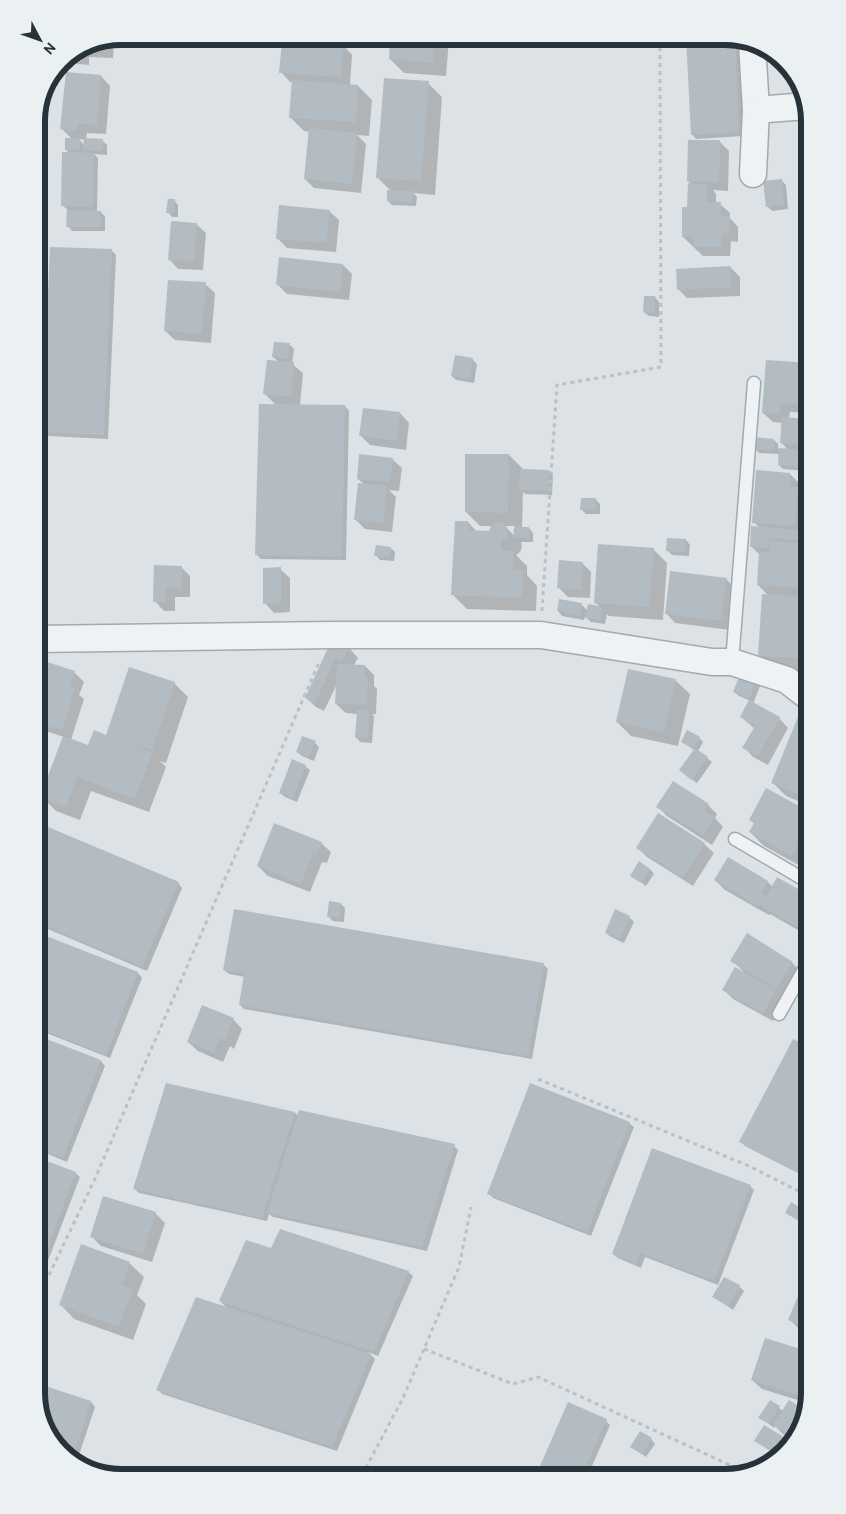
<svg xmlns="http://www.w3.org/2000/svg" width="846" height="1514" viewBox="0 0 846 1514" font-family="Overpass,sans-serif">
<style>
.shadow{fill:#0003;fill-rule:evenodd}
.building{fill:#b3bcc2}
.lines{fill:none;stroke-linecap:round;stroke-linejoin:round}
.service-casing{stroke:#a2aaaf;stroke-width:15}
.minor-casing{stroke:#a2aaaf;stroke-width:29}
.path{stroke:#bac0c4;stroke-width:3;stroke-dasharray:4 4;stroke-linecap:butt}
.service{stroke:#eef2f4;stroke-width:12}
.minor{stroke:#eef2f4;stroke-width:26}
.rim{fill:none;stroke:#26333b;stroke-width:6}
</style>
<rect width="100%" height="100%" fill="#dce2e5"/>
<g class="shadow">
<path d="M731,36L738,39L743,136L696,139L692,134L688,37Z"/>
<path d="M449,39L446,76L404,73L390,59L391,40Z"/>
<path d="M283,41L343,45L352,55L350,85L358,86L372,100L369,136L357,135L366,144L361,193L314,188L305,179L310,132L304,131L290,117L293,82H290L281,72Z"/>
<path d="M114,42L113,58L89,57V65L77,64L69,56L89,43Z"/>
<path d="M101,76L110,86L106,134L87,133L86,139L103,141L107,145V155L94,154L98,158L97,212H101L105,217V231H72L68,226V210L63,206L70,153L66,150L72,139L62,129ZM79,139L85,140L84,145Z"/>
<path d="M428,83L442,97L435,195L413,193L417,197L416,206L392,205L388,201L391,191L378,178Z"/>
<path d="M719,141L729,151L728,191L713,190L716,194V203L720,204L730,213V218L738,227V242L731,241L730,256H703L683,237L692,185L688,181Z"/>
<path d="M781,180L786,185L788,209L772,211L767,206Z"/>
<path d="M174,200L178,205V217H172L168,212Z"/>
<path d="M329,211L339,220L336,252L287,248L277,238Z"/>
<path d="M196,224L206,233L203,270L178,269L169,259Z"/>
<path d="M112,251L116,255L108,439L48,436L43,432Z"/>
<path d="M343,265L352,274L349,300L287,294L278,285Z"/>
<path d="M730,267L740,277V296L687,298L678,289Z"/>
<path d="M205,284L215,293L211,343L175,340L165,331Z"/>
<path d="M655,297L659,302V317L649,316L644,312Z"/>
<path d="M290,345L294,349L292,364L303,373L300,405L345,406L349,411L346,560L261,559L256,554L276,405L265,394L279,362L273,357Z"/>
<path d="M456,356L473,360L477,364L474,383L456,380L452,376Z"/>
<path d="M810,364V413L790,412L789,419L810,421V471L783,469L779,465L780,454L759,453L755,449L774,440L778,444V449L788,450L781,442L782,423L773,422L763,413Z"/>
<path d="M400,413L409,423L406,450L370,445L361,436Z"/>
<path d="M509,455L523,469L549,471L553,475L552,495L525,494L523,492L522,528H529L533,533V542H521L522,547L520,552L516,555L527,566V575L537,586L536,611L467,609L453,595L468,522L477,532H490L492,526H480L466,512ZM505,526H515L514,536Z"/>
<path d="M392,459L402,468L399,491L389,490L396,497L392,532L365,529L356,520L365,485L358,479Z"/>
<path d="M790,474L799,483V490L807,498L804,532H810V672L773,670L759,655L768,595L758,585L760,555L751,546L760,528L754,522Z"/>
<path d="M595,499L600,504V514H586L581,509Z"/>
<path d="M669,539L686,540L690,545L689,556L672,555L668,551Z"/>
<path d="M391,548L395,552L394,561L380,560L376,555Z"/>
<path d="M653,549L667,563L663,620L609,616L607,614L605,624L591,622L585,616L584,620L562,616L558,611L582,605L588,611L600,607L595,602Z"/>
<path d="M582,563L591,572L590,598L568,597L559,588Z"/>
<path d="M181,567L190,576V597H175V611H164L155,601Z"/>
<path d="M280,569L290,578V612L274,613L265,603Z"/>
<path d="M726,579L735,589L730,630L675,623L666,613Z"/>
<path d="M332,641L349,648L358,658L354,665L365,666L374,675V686L377,689L376,714H372L374,716L372,743L360,742L356,737L358,714L346,713L336,704L337,684L324,711L316,707L306,698Z"/>
<path d="M742,670L762,681L753,704L779,718L788,728L768,765L753,757L744,747L755,729L741,717L750,701L739,696L734,692Z"/>
<path d="M74,672L84,682L79,695L84,699L71,740L89,747L107,736L174,683L188,697L166,763L160,761L166,767L149,812L91,791L80,820L56,811L42,797L64,737L36,728V689Z"/>
<path d="M675,680L690,694L678,746L631,736L617,722Z"/>
<path d="M810,717V806L786,796L772,782Z"/>
<path d="M699,738L703,742L698,751L712,762L697,783L685,775L695,751L682,741Z"/>
<path d="M315,743L319,747L314,761L302,756L297,752Z"/>
<path d="M305,766L310,770L297,802L285,797L280,793Z"/>
<path d="M708,805L717,814L715,818L723,827L712,845L667,816L658,807Z"/>
<path d="M810,813V862L806,869L764,846L750,832L755,824L750,820Z"/>
<path d="M36,823L178,883L182,888L147,971L36,924Z"/>
<path d="M321,843L331,852L327,863L322,862L310,892L268,876L258,866Z"/>
<path d="M704,844L714,853L693,886L647,857L638,848Z"/>
<path d="M728,859L768,882L773,887L810,897V937L770,914L769,915L725,890L715,880Z"/>
<path d="M650,869L654,874L646,886L631,875Z"/>
<path d="M341,904L345,908L344,922L333,921L328,916Z"/>
<path d="M235,911L544,965L548,969L532,1059L244,1009L240,1005L245,977L229,974L224,970Z"/>
<path d="M629,917L634,922L624,943L611,937L606,933Z"/>
<path d="M36,934L138,973L142,978L110,1058L36,1029Z"/>
<path d="M732,960L792,963L802,972L773,1021L733,999L724,990L744,972Z"/>
<path d="M233,1019L242,1029L234,1049L230,1046L223,1062L198,1051L188,1042Z"/>
<path d="M36,1036L101,1061L105,1066L67,1162L36,1149Z"/>
<path d="M810,1049V1179L745,1146L741,1142Z"/>
<path d="M167,1085L295,1113L299,1116L454,1146L458,1150L427,1251L273,1217L269,1214L267,1221L139,1193L135,1189Z"/>
<path d="M629,1123L634,1127L591,1236L493,1198L489,1193Z"/>
<path d="M36,1158L75,1173L80,1177L46,1266L36,1263Z"/>
<path d="M750,1186L754,1190L718,1285L645,1257L641,1268L618,1258L613,1254Z"/>
<path d="M810,1209V1228L786,1212L803,1211L807,1215Z"/>
<path d="M155,1213L165,1223L152,1262L101,1246L92,1237Z"/>
<path d="M272,1250L408,1272L413,1276L378,1356L368,1352L375,1359L337,1451L162,1394L158,1390L228,1309L220,1301Z"/>
<path d="M129,1263L144,1277L137,1295L146,1304L133,1340L74,1319L60,1304Z"/>
<path d="M810,1280V1334L799,1329L790,1320Z"/>
<path d="M739,1286L744,1291L733,1310L714,1297Z"/>
<path d="M810,1353V1394L807,1403L762,1389L752,1380Z"/>
<path d="M36,1385L91,1402L95,1407L76,1464L74,1463L43,1426L36,1393Z"/>
<path d="M770,1401L783,1411H804L795,1441L784,1435L775,1426L774,1428L760,1417Z"/>
<path d="M569,1404L606,1421L610,1425L589,1473H538Z"/>
<path d="M765,1427L791,1444L777,1455L756,1440Z"/>
<path d="M651,1439L655,1444L646,1457L631,1447Z"/>
</g>
<g class="building">
<path d="M731,36L735,38L739,132L691,135L686,37Z"/>
<path d="M434,39L433,63L389,59L390,40Z"/>
<path d="M282,41L343,44L341,77L279,73Z"/>
<path d="M105,42L104,50L80,48L89,43Z"/>
<path d="M80,48V56L69,55L78,49Z"/>
<path d="M66,72L101,75L97,125L78,124L77,131L60,129Z"/>
<path d="M384,78L429,81L421,181L376,178Z"/>
<path d="M292,80L358,85L356,122L289,118Z"/>
<path d="M309,128L357,133L352,184L304,179Z"/>
<rect x="65" y="138" width="15" height="12"/>
<path d="M84,138L103,139V151L83,150Z"/>
<path d="M688,140H720L719,182L687,181Z"/>
<path d="M62,152L94,153L93,207L61,206Z"/>
<path d="M782,179L784,205L766,207L763,181Z"/>
<path d="M688,183L707,184V202H721L720,216H730L729,233H722L721,247H693V237H682V207H687Z"/>
<path d="M387,190L413,191L412,203L387,201Z"/>
<path d="M168,199H175L174,213H166Z"/>
<path d="M279,205L330,210L326,243L276,239Z"/>
<path d="M67,210L101,211V227H66Z"/>
<path d="M171,221L197,223L194,261L168,260Z"/>
<path d="M50,247L112,249L104,435L42,432Z"/>
<path d="M279,257L343,264L340,292L276,285Z"/>
<path d="M731,266V287L677,290L676,269Z"/>
<path d="M168,280L206,282L202,334L164,331Z"/>
<path d="M644,296H655V313L643,312Z"/>
<path d="M274,342L290,343L288,359L272,357Z"/>
<path d="M455,355L473,358L470,379L451,376Z"/>
<path d="M267,360L294,362L291,397L263,394Z"/>
<path d="M766,360L810,363V405L781,403L780,414L762,413Z"/>
<path d="M259,404L345,405L342,557L255,555Z"/>
<path d="M363,408L400,412L397,441L359,436Z"/>
<path d="M782,417L810,419V445L780,443Z"/>
<path d="M754,437L774,439L773,450L753,449Z"/>
<path d="M779,448L807,450L806,467L778,465Z"/>
<path d="M359,454L393,458L390,482L357,479Z"/>
<path d="M465,454H509L508,513L465,512Z"/>
<path d="M520,469L549,470L548,491L519,490Z"/>
<path d="M756,470L790,473V486L798,487L795,526L752,523Z"/>
<path d="M358,483L387,486L383,523L354,520Z"/>
<path d="M581,498H596V510H580Z"/>
<path d="M455,521H468V530L489,531L491,526L496,522L503,523L507,527L509,532L506,538L501,541V550L514,551L513,570H523L522,598L451,595Z"/>
<path d="M751,526L810,531V547H803L804,540L769,538L768,548L750,547Z"/>
<path d="M514,527H529V538H513Z"/>
<path d="M667,538L686,539L685,552L666,551Z"/>
<path d="M770,541L801,543L800,553H804L801,588L757,585L759,551L769,552Z"/>
<path d="M598,544L654,548L649,607L594,603Z"/>
<path d="M376,545L391,547L390,557L374,556Z"/>
<path d="M559,560L583,562L581,590L557,588Z"/>
<path d="M154,565L182,566L181,589L166,588V602H153Z"/>
<path d="M281,567V603L263,604V568Z"/>
<path d="M670,571L727,578L721,621L665,614Z"/>
<path d="M762,594L810,597V659L758,656Z"/>
<path d="M559,599L582,603L580,616L557,611Z"/>
<path d="M588,604L603,607L601,620L585,618Z"/>
<path d="M332,639L349,647L342,662L335,659L315,703L305,698Z"/>
<path d="M44,661L75,671L70,687L75,688L62,730L36,723V685Z"/>
<path d="M337,664L365,665V678H368L367,705L335,704Z"/>
<path d="M129,667L175,682L152,750L110,736L153,752L135,799L77,777L66,807L40,797L63,736L88,745L94,730L106,735Z"/>
<path d="M628,669L676,679L664,733L616,722Z"/>
<path d="M742,669L758,675L749,699L733,692Z"/>
<path d="M749,700L780,717L758,756L742,748L755,726L740,717Z"/>
<path d="M357,710H370L368,739L355,738Z"/>
<path d="M800,712L810,716V781L803,796L771,783Z"/>
<path d="M687,730L700,737L693,749L681,742Z"/>
<path d="M302,736L316,741L309,757L296,752Z"/>
<path d="M695,748L708,757L692,780L679,770Z"/>
<path d="M292,759L306,765L293,798L279,793Z"/>
<path d="M673,781L709,804L704,811L715,817L703,836L656,807Z"/>
<path d="M766,788L810,812V823L791,856L749,832L754,823L749,820Z"/>
<path d="M658,813L705,843L683,878L636,848Z"/>
<path d="M36,822L179,882L142,967L36,922Z"/>
<path d="M274,823L322,842L317,854L313,853L301,884L257,866Z"/>
<path d="M810,829V853L798,846Z"/>
<path d="M728,857L768,881L761,893L766,896L759,907L714,880Z"/>
<path d="M639,861L650,869L641,883L630,876Z"/>
<path d="M777,877L810,896V926L807,932L761,906Z"/>
<path d="M329,901L341,903L339,918L327,917Z"/>
<path d="M234,909L544,963L528,1056L239,1005L244,974L223,970Z"/>
<path d="M615,909L630,916L620,939L605,933Z"/>
<path d="M36,932L138,972L106,1055L36,1027Z"/>
<path d="M747,933L793,962L776,989L730,961Z"/>
<path d="M735,967L776,990L763,1013L722,990Z"/>
<path d="M202,1005L234,1018L225,1040L220,1038L214,1053L187,1042Z"/>
<path d="M36,1035L101,1060L63,1158L36,1148Z"/>
<path d="M793,1039L810,1047V1178L739,1142Z"/>
<path d="M166,1083L295,1112L262,1218L133,1189Z"/>
<path d="M530,1083L630,1122L587,1232L487,1194Z"/>
<path d="M299,1110L455,1144L422,1247L267,1213Z"/>
<path d="M652,1148L751,1185L714,1281L640,1253L636,1264L612,1254Z"/>
<path d="M36,1157L76,1172L42,1263L36,1261Z"/>
<path d="M103,1196L156,1212L143,1254L90,1237Z"/>
<path d="M791,1202L804,1210L798,1220L785,1213Z"/>
<path d="M810,1207V1228L801,1223Z"/>
<path d="M280,1229L409,1271L374,1352L219,1301L246,1240L271,1248Z"/>
<path d="M81,1244L130,1262L122,1285L133,1289L119,1327L59,1305Z"/>
<path d="M724,1277L740,1285L728,1306L712,1297Z"/>
<path d="M806,1277L810,1278V1329L788,1320Z"/>
<path d="M196,1297L371,1354L332,1447L156,1390Z"/>
<path d="M765,1338L810,1352V1365L800,1396L751,1380Z"/>
<path d="M36,1383L91,1401L72,1461L43,1426L36,1393Z"/>
<path d="M770,1400L780,1406L769,1424L758,1418Z"/>
<path d="M789,1400L805,1410L797,1434L792,1431L789,1435L773,1425Z"/>
<path d="M568,1402L607,1419L583,1473H537Z"/>
<path d="M764,1425L787,1439L777,1455L754,1441Z"/>
<path d="M640,1431L652,1438L642,1454L630,1447Z"/>
</g>
<g class="lines">
<g class="service-casing">
<g id="service">
<path d="M732,662L754,383"/>
<path d="M735,839L810,883"/>
<path d="M779,1014L810,959"/>
</g>
</g>
<g class="minor-casing">
<g id="minor">
<path d="M752,43L756,110L753,174"/>
<path d="M756,110L807,106"/>
<path d="M36,639L332,635H541L712,662H732L787,680L810,698"/>
</g>
</g>
<g class="path">
<path d="M542,611L557,385L661,367L660,37"/>
<path d="M538,1079L749,1166L810,1197"/>
<path d="M49,1275L94,1181L320,660"/>
<path d="M424,1349L513,1384L538,1377L743,1471"/>
<path d="M362,1475L403,1398L459,1267L471,1207"/>
</g>
<use href="#service" class="service"/>
<use href="#minor" class="minor"/>
</g>
<path d="M0 0H846V1514H0ZM121 45H725A76 76 0 0 1 801 121V1393A76 76 0 0 1 725 1469H121A76 76 0 0 1 45 1393V121A76 76 0 0 1 121 45Z" fill="#ebf0f3" fill-rule="evenodd"/>
<path class="rim" d="M121 45H725A76 76 0 0 1 801 121V1393A76 76 0 0 1 725 1469H121A76 76 0 0 1 45 1393V121A76 76 0 0 1 121 45Z"/>
<g transform="translate(40 40) rotate(131)" stroke="#ebf0f3" stroke-width="4" paint-order="stroke">
<path d="M0-4L9 19L0 12L-9 19Z" fill="#26333b"/>
<text y="-8" font-size="14" font-weight="bold" text-anchor="middle" fill="#26333b">N</text>
</g>
</svg>
